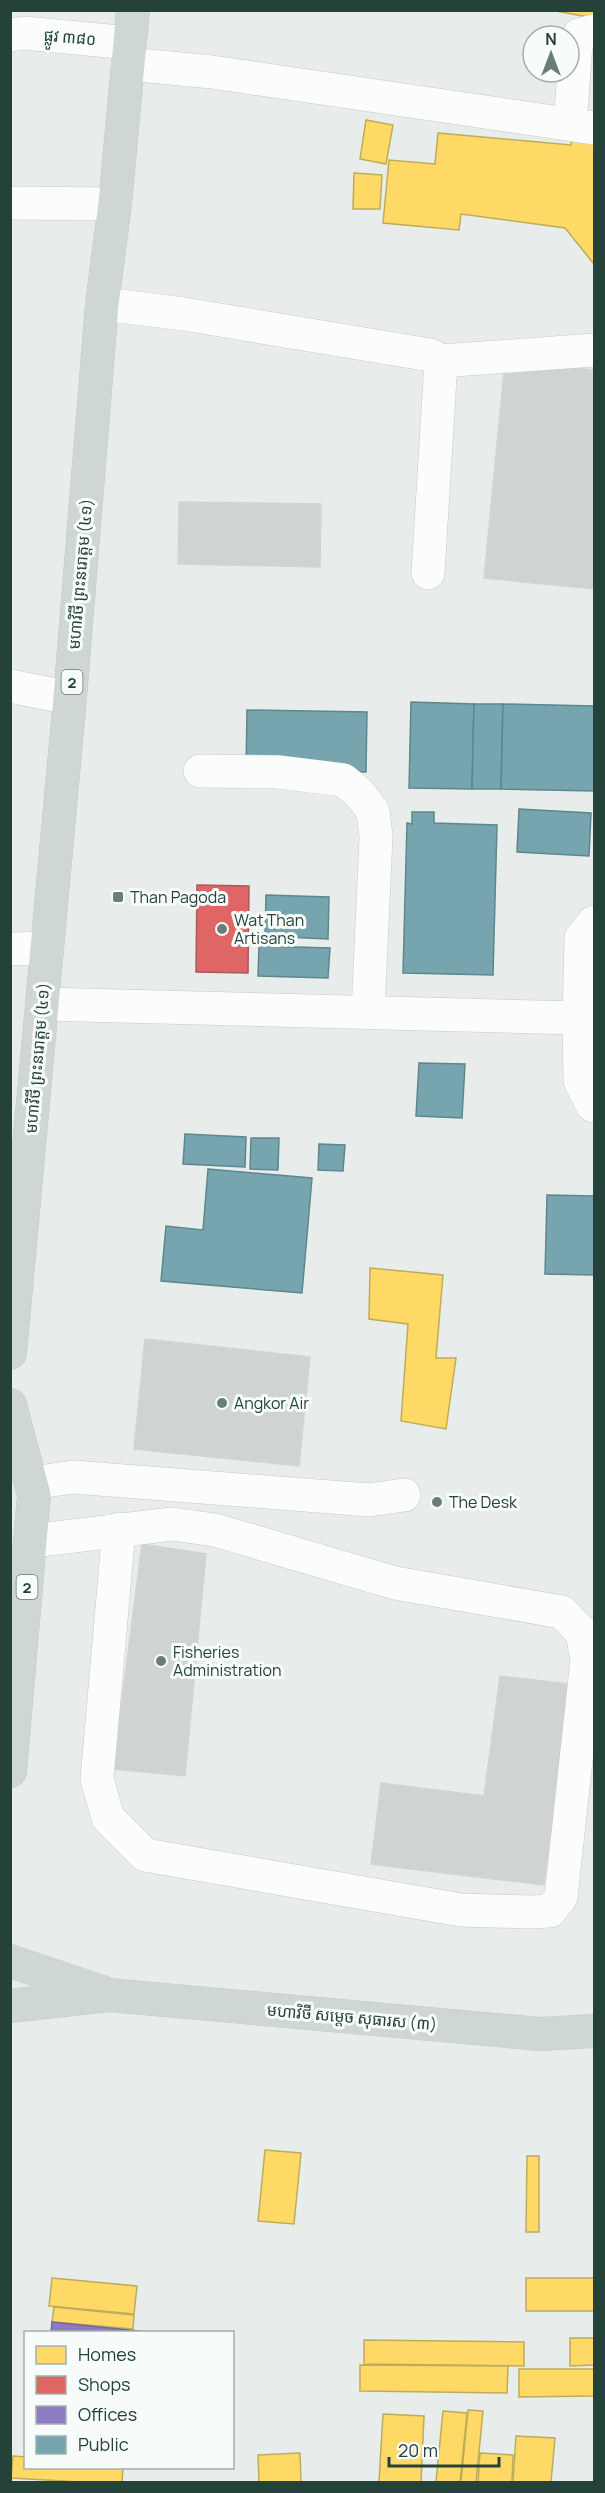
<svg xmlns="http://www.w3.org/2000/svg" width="605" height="2493" viewBox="0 0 605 2493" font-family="Manrope,'Noto Sans Khmer',sans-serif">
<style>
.homes{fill:#ffd966;stroke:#bdac59;stroke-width:1.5}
.shops{fill:#e06666;stroke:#a85b59;stroke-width:1.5}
.offices{fill:#8e7cc3;stroke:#6e6b9a;stroke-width:1.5}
.public{fill:#76a5af;stroke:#5d878c;stroke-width:1.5}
.building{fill:#cfd4d2;stroke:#d1d6d4;stroke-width:1.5}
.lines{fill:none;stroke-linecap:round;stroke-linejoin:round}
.minor-casing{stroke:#c5cac8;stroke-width:34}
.major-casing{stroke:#c3ccc9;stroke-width:34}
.minor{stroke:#fcfcfc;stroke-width:33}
.major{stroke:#cfd7d5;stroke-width:33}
.poi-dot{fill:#697e78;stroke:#f7fbf9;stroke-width:2}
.labels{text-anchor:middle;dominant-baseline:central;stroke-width:6;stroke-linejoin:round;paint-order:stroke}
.shield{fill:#f7fbf9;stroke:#637a73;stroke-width:1.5}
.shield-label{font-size:15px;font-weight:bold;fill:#24423a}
.street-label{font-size:16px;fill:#24423a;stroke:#f7fbf9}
.poi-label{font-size:16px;fill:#24423a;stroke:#f7fbf9;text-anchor:start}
</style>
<rect width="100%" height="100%" fill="#e8edeb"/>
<g class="homes">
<path d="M550,10H594V18Z"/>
<path d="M366,120L393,125L386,164L360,159Z"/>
<path d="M438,133L571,145L573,134L594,136V264L565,228L461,214L459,230L383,223L389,160L435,164Z"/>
<path d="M354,173L382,175L380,209H353Z"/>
<path d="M370,1268L443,1275L436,1358H456L446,1429L401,1421L408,1324L369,1319Z"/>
<path d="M265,2150L301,2153L294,2224L258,2221Z"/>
<path d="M527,2156H539V2232H526Z"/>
<path d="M52,2278L137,2286L134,2314L49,2306Z"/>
<rect x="526" y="2278" width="68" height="33"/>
<path d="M54,2307L134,2315L133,2329L52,2322Z"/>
<path d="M570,2338H594V2365L570,2366Z"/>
<path d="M364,2340L524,2342V2366L364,2364Z"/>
<path d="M360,2365L508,2366L507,2393L360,2391Z"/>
<path d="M519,2369H594V2396L519,2397Z"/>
<path d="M468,2410L483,2411L476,2482H461Z"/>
<path d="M443,2411L467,2413L460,2482H436Z"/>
<path d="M383,2414L424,2416L421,2482H379Z"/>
<path d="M516,2436L555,2438L551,2482H513Z"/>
<path d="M300,2453L301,2482H259L258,2455Z"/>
<path d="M480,2453L513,2455L512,2482H478Z"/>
<path d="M13,2456L26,2457V2468H123L122,2482H81L11,2478Z"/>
</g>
<path class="shops" d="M197,885L249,886L248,973L196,972Z"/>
<path class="offices" d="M52,2322L148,2332H51Z"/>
<g class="public">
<path d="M411,702L474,704L472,789L409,788Z"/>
<path d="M474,704H503L501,789H472Z"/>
<path d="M503,704L594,706V791L501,789Z"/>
<path d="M247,710L367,712L366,772L246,770Z"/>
<path d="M519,809L591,813L589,856L517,852Z"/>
<path d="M412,812H434V823L497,825L493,975L403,973L407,823L412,824Z"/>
<path d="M266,895L329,897L328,939L265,936Z"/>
<path d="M259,946L330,948L328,978L258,976Z"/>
<path d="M419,1063L465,1064L462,1118L416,1116Z"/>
<path d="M185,1134L246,1137L245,1167L183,1164Z"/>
<path d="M251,1138H279L278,1170L250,1169Z"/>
<path d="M319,1144L345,1145L343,1171L318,1170Z"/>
<path d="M208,1169L312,1178L302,1293L161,1281L166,1226L203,1230Z"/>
<path d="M547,1195L594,1196V1275L545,1274Z"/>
</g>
<g class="building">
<path d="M505,361L594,370V589L484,578Z"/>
<path d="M179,502L321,504L320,567L178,564Z"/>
<path d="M145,1339L310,1357L299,1466L134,1449Z"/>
<path d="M142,1544L206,1554L185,1776L113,1769Z"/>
<path d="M500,1676L570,1684L544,1885L371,1864L381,1783L484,1796Z"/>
</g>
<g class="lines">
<g class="minor-casing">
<g id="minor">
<path d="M10,35L24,33L130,43"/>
<path d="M128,64L212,72L594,128"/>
<path d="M570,124L576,44L579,35L594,31"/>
<path d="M10,203L115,204"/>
<path d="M102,304L184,314L430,355L441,361L428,573"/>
<path d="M441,361L594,350"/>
<path d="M10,686L70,698"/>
<path d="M200,771L278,772L343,780L358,792L373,811L376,837L368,1012"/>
<path d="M594,922L581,938L579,1018L580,1081L592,1105L594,1106"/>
<path d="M10,949L47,948"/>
<path d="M42,1004L579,1018"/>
<path d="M32,1483L73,1477L369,1500L404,1495"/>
<path d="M32,1541L172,1524L215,1530L395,1583L562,1612L582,1633L587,1660L561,1897L550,1911L530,1912L461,1910L145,1855L108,1818L97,1779L119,1529"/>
</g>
</g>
<g class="major-casing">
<g id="major">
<path d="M10,1353L70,698L102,304L115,204L133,10"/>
<path d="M10,1405L34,1495L10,1771"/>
<path d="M10,1961L102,1992"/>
<path d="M10,2006L109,1995L540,2034L594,2031"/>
</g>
</g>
<use href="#minor" class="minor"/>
<use href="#major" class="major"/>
</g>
<g class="poi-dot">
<rect x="112" y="891" width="12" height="12" rx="3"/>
<circle cx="222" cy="929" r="6"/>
<circle cx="222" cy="1403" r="6"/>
<circle cx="437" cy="1502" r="6"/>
<circle cx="161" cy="1661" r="6"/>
</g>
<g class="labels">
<g class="shield">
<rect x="61.5" y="670" width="21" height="24" rx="4.5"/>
<rect x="16.5" y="1575" width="21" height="24" rx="4.5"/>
</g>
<g class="shield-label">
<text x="72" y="682">2</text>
<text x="27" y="1587">2</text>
</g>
<g class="street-label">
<text transform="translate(70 37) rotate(5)">ផ្លូវ ៣៨០</text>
<text transform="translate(80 574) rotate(-85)">មហាវិថី ព្រះនរោត្តម (៤១)</text>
<text transform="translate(37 1058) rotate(-85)">មហាវិថី ព្រះនរោត្តម (៤១)</text>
<text transform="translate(352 2017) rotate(5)">មហាវិថី សម្តេច សុធារស (៣)</text>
</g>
<g class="poi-label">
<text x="130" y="897">Than Pagoda</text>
<text x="234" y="920">Wat Than<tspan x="234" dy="18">Artisans</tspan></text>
<text x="234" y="1403">Angkor Air</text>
<text x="449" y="1502">The Desk</text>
<text x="173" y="1652">Fisheries<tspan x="173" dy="18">Administration</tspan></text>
</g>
</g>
<rect width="605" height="2493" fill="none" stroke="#24423a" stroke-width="24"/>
<rect x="24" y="2331" width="210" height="138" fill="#f7fbf9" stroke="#a3b1ad" stroke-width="1.5"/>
<rect x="36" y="2346" width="30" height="18" fill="#ffd966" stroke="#a3b1ad" stroke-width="1.5"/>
<text x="78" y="2361" font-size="18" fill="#24423a">Homes</text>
<rect x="36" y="2376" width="30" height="18" fill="#e06666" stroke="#a3b1ad" stroke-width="1.5"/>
<text x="78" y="2391" font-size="18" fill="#24423a">Shops</text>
<rect x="36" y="2406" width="30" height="18" fill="#8e7cc3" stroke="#a3b1ad" stroke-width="1.5"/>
<text x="78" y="2421" font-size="18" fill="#24423a">Offices</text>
<rect x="36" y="2436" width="30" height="18" fill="#76a5af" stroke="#a3b1ad" stroke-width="1.5"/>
<text x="78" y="2451" font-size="18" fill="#24423a">Public</text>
<g transform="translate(551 54)"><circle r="28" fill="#f7fbf9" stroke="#a3b1ad" stroke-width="1.5"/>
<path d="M0-4.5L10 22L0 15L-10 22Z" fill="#697e78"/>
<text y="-9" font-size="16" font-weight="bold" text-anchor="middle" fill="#24423a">N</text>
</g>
<path d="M389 2457v9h110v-9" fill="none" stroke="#24423a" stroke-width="3"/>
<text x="398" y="2457" font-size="18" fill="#24423a" stroke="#f7fbf9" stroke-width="4.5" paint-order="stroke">20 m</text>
</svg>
